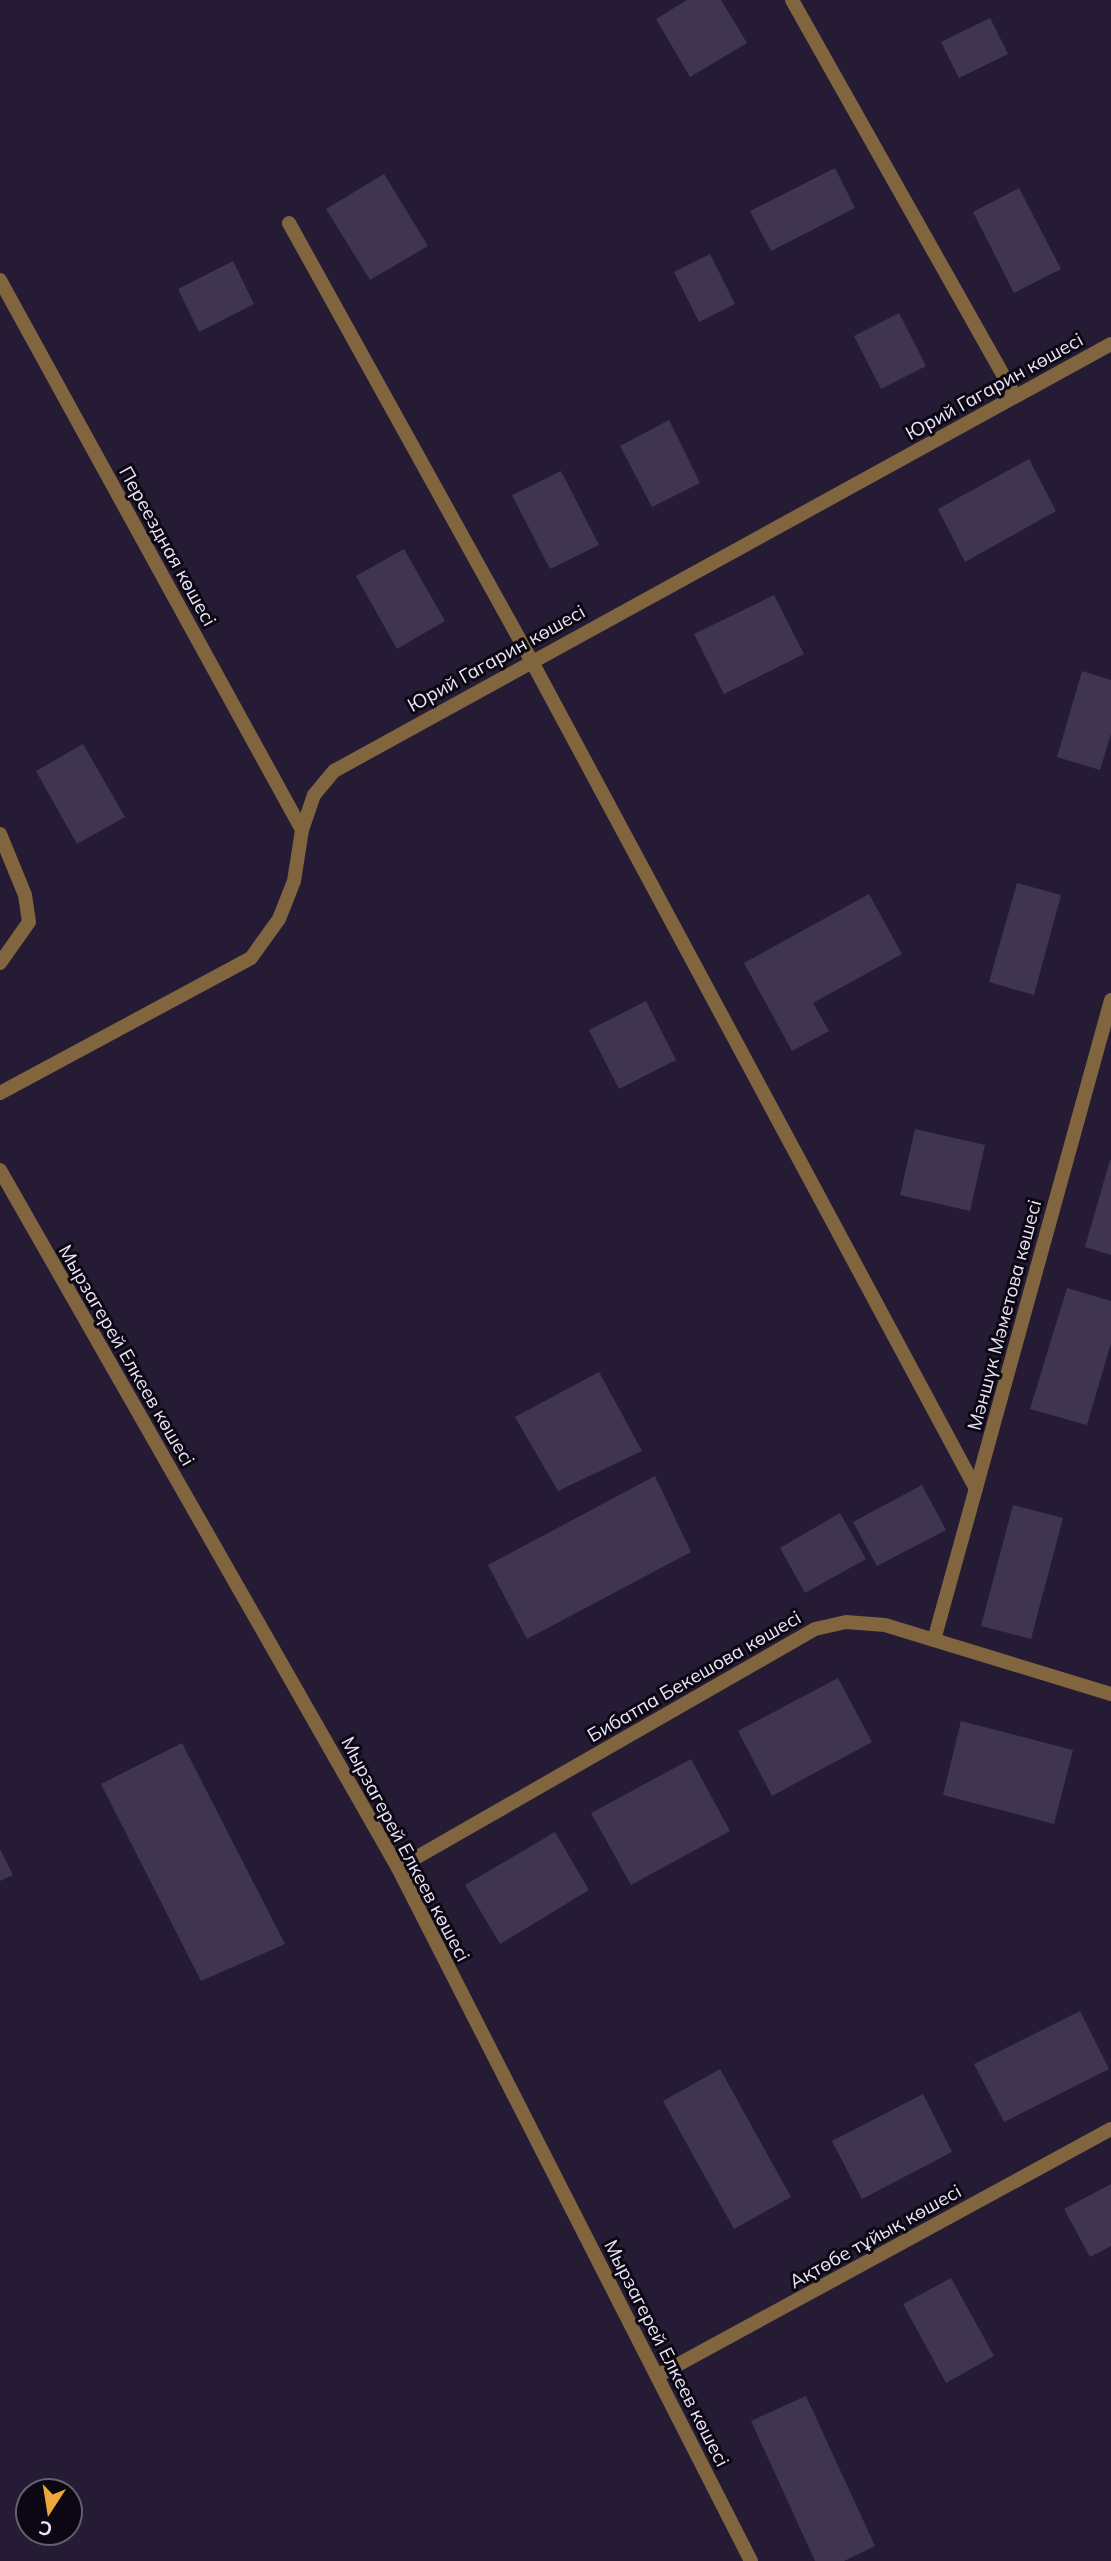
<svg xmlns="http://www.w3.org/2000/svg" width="1111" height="2561" viewBox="0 0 1111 2561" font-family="Mulish,sans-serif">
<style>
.building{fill:#3f3551}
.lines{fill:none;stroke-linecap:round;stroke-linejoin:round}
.lane{stroke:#81653e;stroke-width:14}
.street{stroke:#81653e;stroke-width:14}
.labels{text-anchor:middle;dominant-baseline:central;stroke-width:6;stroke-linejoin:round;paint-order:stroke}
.street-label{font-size:19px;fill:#ebe5f7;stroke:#0c0813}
</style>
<rect width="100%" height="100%" fill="#251b35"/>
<g class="building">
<path d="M687,0H721L747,43L690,77L656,19Z"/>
<path d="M990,18L1008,54L959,78L941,42Z"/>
<path d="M835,168L855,208L771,251L750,211Z"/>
<path d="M384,174L428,246L370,280L326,209Z"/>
<path d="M1019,188L1061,269L1014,293L973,212Z"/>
<path d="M710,254L735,304L699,322L674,272Z"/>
<path d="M233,261L254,304L199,332L178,289Z"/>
<path d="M899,313L926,366L881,389L854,336Z"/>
<path d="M669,420L700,483L652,507L620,446Z"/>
<path d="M1029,459L1056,511L965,562L938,509Z"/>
<path d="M561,471L599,545L550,569L512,495Z"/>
<path d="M404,549L445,621L397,649L356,576Z"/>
<path d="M774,595L804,654L724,694L694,634Z"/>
<path d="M1082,671L1111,680V734L1100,770L1057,757Z"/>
<path d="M83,744L125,817L77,844L36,771Z"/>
<path d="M1017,883L1061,895L1034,995L989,982Z"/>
<path d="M869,894L902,954L813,1003L829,1031L792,1051L744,963Z"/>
<path d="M646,1001L676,1060L619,1089L589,1030Z"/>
<path d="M915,1129L985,1145L970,1211L900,1195Z"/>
<path d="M1110,1160H1111V1255L1085,1247Z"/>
<path d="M1067,1288L1111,1301V1343L1087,1425L1030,1409Z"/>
<path d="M599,1372L642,1451L558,1491L515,1417Z"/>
<path d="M655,1476L691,1552L527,1639L488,1565Z"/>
<path d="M922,1485L946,1530L877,1566L853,1522Z"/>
<path d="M1013,1505L1063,1518L1031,1639L981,1626Z"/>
<path d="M840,1513L866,1559L805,1593L780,1548Z"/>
<path d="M838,1678L872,1742L772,1796L738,1731Z"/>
<path d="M961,1721L1073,1750L1054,1824L943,1795Z"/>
<path d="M182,1743L285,1944L201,1981L101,1784Z"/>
<path d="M691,1759L730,1831L631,1885L591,1813Z"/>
<path d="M555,1832L589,1890L500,1944L465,1885Z"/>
<path d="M0,1849L13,1875L0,1881Z"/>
<path d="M1080,2011L1109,2069L1004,2122L974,2064Z"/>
<path d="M720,2069L791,2197L734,2229L663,2101Z"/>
<path d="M923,2094L952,2152L862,2199L832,2141Z"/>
<path d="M1111,2184V2246L1090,2257L1064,2209Z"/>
<path d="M951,2278L994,2356L946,2383L903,2304Z"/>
<path d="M806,2396L875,2546L844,2561H815L751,2421Z"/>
</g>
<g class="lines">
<path class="lane" d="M0,834L25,895L29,922L0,963"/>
<g class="street">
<path d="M792,0L1015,396"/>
<path d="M289,223L531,660L976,1489"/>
<path d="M0,280L302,830"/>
<path d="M0,1093L251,958L279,919L294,881L302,830L314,795L334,771L1111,344"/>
<path d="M0,1170L398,1868L751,2561"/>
<path d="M934,1640L1111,1000"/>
<path d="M398,1868L815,1629L846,1622L885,1625L1111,1694"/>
<path d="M657,2376L1111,2129"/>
</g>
</g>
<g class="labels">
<g class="street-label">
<text transform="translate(994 386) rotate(-29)">Юрий Гагарин көшесі</text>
<text transform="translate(168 546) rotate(61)">Переездная көшесі</text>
<text transform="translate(496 658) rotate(-29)">Юрий Гагарин көшесі</text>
<text transform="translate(1004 1315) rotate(-75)">Мәншүк Мәметова көшесі</text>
<text transform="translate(127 1355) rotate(60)">Мырзагерей Елкеев көшесі</text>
<text transform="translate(694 1676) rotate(-30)">Бибатпа Бекешова көшесі</text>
<text transform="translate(406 1849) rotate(62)">Мырзагерей Елкеев көшесі</text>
<text transform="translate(875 2236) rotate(-29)">Ақтөбе тұйық көшесі</text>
<text transform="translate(667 2353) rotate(63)">Мырзагерей Елкеев көшесі</text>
</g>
</g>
<g transform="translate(49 2512) rotate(192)"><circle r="33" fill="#0c0813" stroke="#65606e" stroke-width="2"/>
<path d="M0-5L12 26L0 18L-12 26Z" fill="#eca93a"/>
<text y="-10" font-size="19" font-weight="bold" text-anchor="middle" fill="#ebe5f7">С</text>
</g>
</svg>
